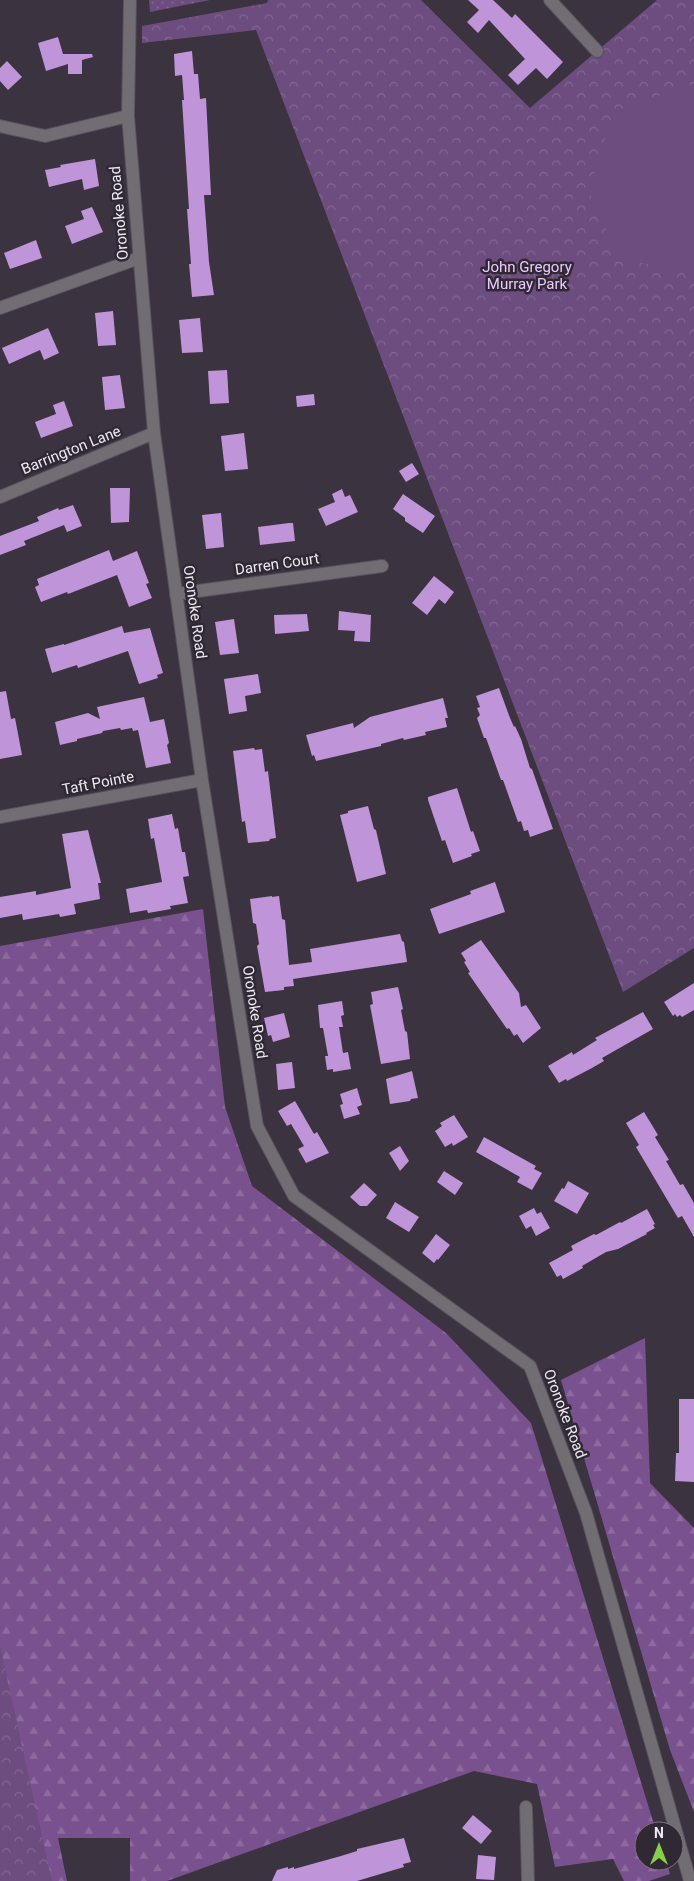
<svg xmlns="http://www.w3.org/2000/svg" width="694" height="1881" viewBox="0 0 694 1881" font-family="Roboto,sans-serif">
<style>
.grass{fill:url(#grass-dots)}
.forest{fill:url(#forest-firs)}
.park{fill:url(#park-crowns)}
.garden{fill:#6d4d7f}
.building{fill:#c094d8}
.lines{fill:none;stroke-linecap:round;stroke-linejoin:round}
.minor-casing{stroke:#57505b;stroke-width:14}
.tertiary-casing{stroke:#57505b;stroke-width:14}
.minor{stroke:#716d73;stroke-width:12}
.tertiary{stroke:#716d73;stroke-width:12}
.labels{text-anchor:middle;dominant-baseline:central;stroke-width:5;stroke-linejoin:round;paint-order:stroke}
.street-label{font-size:15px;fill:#ece8ef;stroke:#302934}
.park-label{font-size:15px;fill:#ebc8fe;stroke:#302934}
</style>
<defs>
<pattern id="grass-dots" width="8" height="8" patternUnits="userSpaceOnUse" patternTransform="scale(1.25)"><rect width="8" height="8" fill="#6d4d7f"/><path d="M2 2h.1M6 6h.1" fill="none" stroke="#826791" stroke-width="1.8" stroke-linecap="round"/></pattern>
<pattern id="forest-firs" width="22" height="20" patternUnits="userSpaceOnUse" patternTransform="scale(1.25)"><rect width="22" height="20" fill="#7a518f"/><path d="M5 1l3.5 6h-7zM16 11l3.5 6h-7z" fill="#8d6a9f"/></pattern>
<pattern id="park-crowns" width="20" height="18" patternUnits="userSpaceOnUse" patternTransform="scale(1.25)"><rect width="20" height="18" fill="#6d4d7f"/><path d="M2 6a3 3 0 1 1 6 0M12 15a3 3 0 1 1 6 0" fill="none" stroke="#826791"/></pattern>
</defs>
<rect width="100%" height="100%" fill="#3b333f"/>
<path class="grass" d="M149,0H210L150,12Z"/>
<g class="forest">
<path d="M203,909L225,1107L252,1186L446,1333L531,1423L656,1831H644V1861H666L670,1874L649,1881H624L613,1859L555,1867L537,1784L474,1771L167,1881H130V1838H58L67,1881H0V946Z"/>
<path d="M645,1338L650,1483L694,1528V1812L670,1750L561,1380Z"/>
</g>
<g class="park">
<path d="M268,0H421L530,108L657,0H694V948L623,992L256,30L142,43V26L267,3Z"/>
<path d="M0,1646L52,1881H0Z"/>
</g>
<path class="garden" d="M690,84L694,92V274L691,275L619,257L590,194L599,151L620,110Z"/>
<g class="building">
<path d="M468,0H493L512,18L515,14L563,62L547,79L536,68L518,85L508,75L525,59L489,20L478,33L467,22L479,10Z"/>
<path d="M58,37L63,54H92L93,57L82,60V74H68V64L46,71L38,43Z"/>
<path d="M192,51L194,74H198L200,99L206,98L211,195H204L209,262L214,295L192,297L189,264H191L187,209H189L182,100H184L182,75L175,76L174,54Z"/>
<path d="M7,61L22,77L8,90L0,81V68Z"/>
<path d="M95,159L99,186L84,190L82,179L49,187L45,170L61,167L60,165Z"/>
<path d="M92,207L103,232L72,244L65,226L84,219L81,211Z"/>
<path d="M36,240L42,258L10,269L4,253Z"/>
<path d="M113,311L116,345L98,346L95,313Z"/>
<path d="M200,318L203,352L182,353L179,320Z"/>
<path d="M48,328L59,353L44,360L40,350L9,364L2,348Z"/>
<path d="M227,370L229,403L210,404L208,371Z"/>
<path d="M120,375L125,408L105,410L102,377Z"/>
<path d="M314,394L315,405L297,407L296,396Z"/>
<path d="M64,401L73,426L41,438L35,422L56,414L53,405Z"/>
<path d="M244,433L248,469L225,471L221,436Z"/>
<path d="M412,463L419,474L406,482L399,471Z"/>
<path d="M110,488H130L129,522L111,523Z"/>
<path d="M342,489L345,497L350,495L358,512L326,526L318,509L335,502L332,494Z"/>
<path d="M403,494L435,516L423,533L405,521V518L393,509Z"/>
<path d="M73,505L82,526L67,532L64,525L24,541L26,545L0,555V536L39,521L37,517L58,508L59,510Z"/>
<path d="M221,513L224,547L206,549L202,515Z"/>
<path d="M289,523H293L295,541L260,545L258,527Z"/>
<path d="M109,550L113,561L137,551L149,583L146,584L152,598L129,607L117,575L68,594L67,592L41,602L35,587L39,585L37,579Z"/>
<path d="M434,576L454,592L445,604L439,599L427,615L412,603Z"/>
<path d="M339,611L371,615L370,642L354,641L355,631L338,630Z"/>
<path d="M307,614L309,631L275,634L274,615Z"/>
<path d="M234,619L239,653L220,655L215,622Z"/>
<path d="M122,626L124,633L150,628L163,673L157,675L158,678L139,684L128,651L78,668L77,665L52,673L45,649L64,644V645Z"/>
<path d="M258,674L261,693L245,696L247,711L229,714L224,679Z"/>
<path d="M499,688L510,718L514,727L515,726L521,739L530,768L532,769L553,829L530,837L528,830L524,831L521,821L518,822L503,780H501L486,738H484L477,718L480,715L477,708L480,707L476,696Z"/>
<path d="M6,691L11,719L15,718L22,755L0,759V692Z"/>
<path d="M144,697L150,722L164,719L169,743L167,745L171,763L146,768L138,730L133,731L132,728L121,730L120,728L103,731L102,733L77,739V741L60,745L55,722L88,713L100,719L97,707Z"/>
<path d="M443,698L448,718H445L447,727L425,732L426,735L404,740L403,738L381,744V746L316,761L314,755L312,756L306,735L353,723L354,728L370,717Z"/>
<path d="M254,748L255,750L262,749L265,772L268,771L276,838L270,839L269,841L248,843L245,821L242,822L233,751Z"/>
<path d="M457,788L471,832L473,831L480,851L471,854L472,856L453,863L445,840L442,841L428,800V797Z"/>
<path d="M368,806L374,829L376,830L386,874L357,882L340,815L348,813V811Z"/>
<path d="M172,814L175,829L178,828L182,852H185L189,876L183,877L188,903L170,906L171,909L148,913L147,910L130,913L126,889L162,882L154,838L151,839L148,819Z"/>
<path d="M88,830L101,883H98L100,899L74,904L76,914L60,917L59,914L23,920L22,914L0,918V897L36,891V895L71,888L62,834Z"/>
<path d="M495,882L505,912L439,934L430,909L471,894L470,891Z"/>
<path d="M272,896V897L279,896L282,919L285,920L289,965L312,962L310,949L400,934L402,941L404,942L407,962L293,979L294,986L284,987V990L265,992L257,946L259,944L256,924L253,923L250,899Z"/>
<path d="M481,940L519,993L521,1007L526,1005L541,1028L523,1043L517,1034L514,1036L509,1028L507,1029L468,973L470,972L464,962L466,961L461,953Z"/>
<path d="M694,983V1010L682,1017L680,1015L677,1017L675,1014L673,1016L664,1002Z"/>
<path d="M398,987L403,1009L401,1010L405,1031L407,1032L410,1059L381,1064L370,1005L373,1004L371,992Z"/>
<path d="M342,1001L344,1015L341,1016L343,1027H339L343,1053L348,1052L351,1069L333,1072V1069L327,1070L325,1056H328L323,1028H320L318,1005Z"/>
<path d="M643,1012L653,1029L602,1058L604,1061L592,1068L567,1081L566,1079L559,1083L548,1066L572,1052L573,1055L597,1040L595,1038Z"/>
<path d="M284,1013L290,1037L273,1042L271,1035L268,1036L264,1018Z"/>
<path d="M292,1062L295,1088L278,1090L276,1064Z"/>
<path d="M412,1071L418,1098L411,1099L410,1101L390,1104L386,1079Z"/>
<path d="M357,1088L362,1105L357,1107L360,1114L344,1119L340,1105L343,1104L340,1094Z"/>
<path d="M295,1101L314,1134L317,1132L329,1153L306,1163L298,1149L304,1146L291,1124L287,1126L278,1111Z"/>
<path d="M644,1112L658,1135L655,1137L669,1160L666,1161L680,1185L683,1184L694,1203V1237L682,1216L678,1218L636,1147L639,1145L626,1123Z"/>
<path d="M454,1115L468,1137L453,1146L452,1143L445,1147L435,1131L442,1126L440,1123Z"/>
<path d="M484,1137L536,1166L534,1169L542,1173L532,1190L517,1182L520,1177L476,1152Z"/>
<path d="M400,1146L409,1161L400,1171L389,1153Z"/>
<path d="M444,1171L463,1183L455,1195L437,1182Z"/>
<path d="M568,1181L589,1193L577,1214L554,1201L562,1188L564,1189Z"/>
<path d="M364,1183L377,1195L367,1206H360L350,1197Z"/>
<path d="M395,1202L419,1217L409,1232L386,1218Z"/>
<path d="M534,1208L537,1214L541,1212L550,1228L536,1236L531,1226L526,1229L519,1216Z"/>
<path d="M647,1209L655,1224L653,1225L655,1228L646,1233L647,1234L618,1249L606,1252L582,1266L583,1268L563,1279L561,1275L557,1277L549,1263L573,1250L571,1246L594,1234L596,1235L620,1222L621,1223Z"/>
<path d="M436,1234L450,1245L438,1260L437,1259L434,1263L422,1253Z"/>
<path d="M679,1399H694V1482L675,1481L676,1453H679Z"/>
<path d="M473,1815L492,1831L481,1844L462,1828Z"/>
<path d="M404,1838L411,1862L403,1864L404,1867L357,1881H272L277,1870L288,1867V1869L294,1867V1869L341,1856L357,1851V1849Z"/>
<path d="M478,1855L496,1857L494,1880L476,1879Z"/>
</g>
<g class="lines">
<g class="minor-casing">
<g id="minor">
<path d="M550,0L597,51"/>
<path d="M0,126L45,136L128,116"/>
<path d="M0,308L139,258"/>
<path d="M0,497L154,433"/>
<path d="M176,594L382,566"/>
<path d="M0,817L202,780"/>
<path d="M526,1807L528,1881"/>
</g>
</g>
<g class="tertiary-casing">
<path id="tertiary" d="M130,0L128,116L154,433L202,780L257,1126L294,1196L530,1366L586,1513L690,1881"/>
</g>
<use href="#minor" class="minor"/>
<use href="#tertiary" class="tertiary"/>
</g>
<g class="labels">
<g class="street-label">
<text transform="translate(119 213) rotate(-95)">Oronoke Road</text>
<text transform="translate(71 450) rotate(-22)">Barrington Lane</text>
<text transform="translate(277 564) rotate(-8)">Darren Court</text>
<text transform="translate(195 612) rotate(82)">Oronoke Road</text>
<text transform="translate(98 783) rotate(-11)">Taft Pointe</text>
<text transform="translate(255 1012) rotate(81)">Oronoke Road</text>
<text transform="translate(565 1414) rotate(69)">Oronoke Road</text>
</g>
<g class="park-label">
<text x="527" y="267">John Gregory<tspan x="527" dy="17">Murray Park</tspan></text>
</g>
</g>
<g transform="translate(659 1846)"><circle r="24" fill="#302934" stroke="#7b757f"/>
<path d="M0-4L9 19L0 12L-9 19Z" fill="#87cf4a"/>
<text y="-8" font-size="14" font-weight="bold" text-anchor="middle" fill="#ece8ef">N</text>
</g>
</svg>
